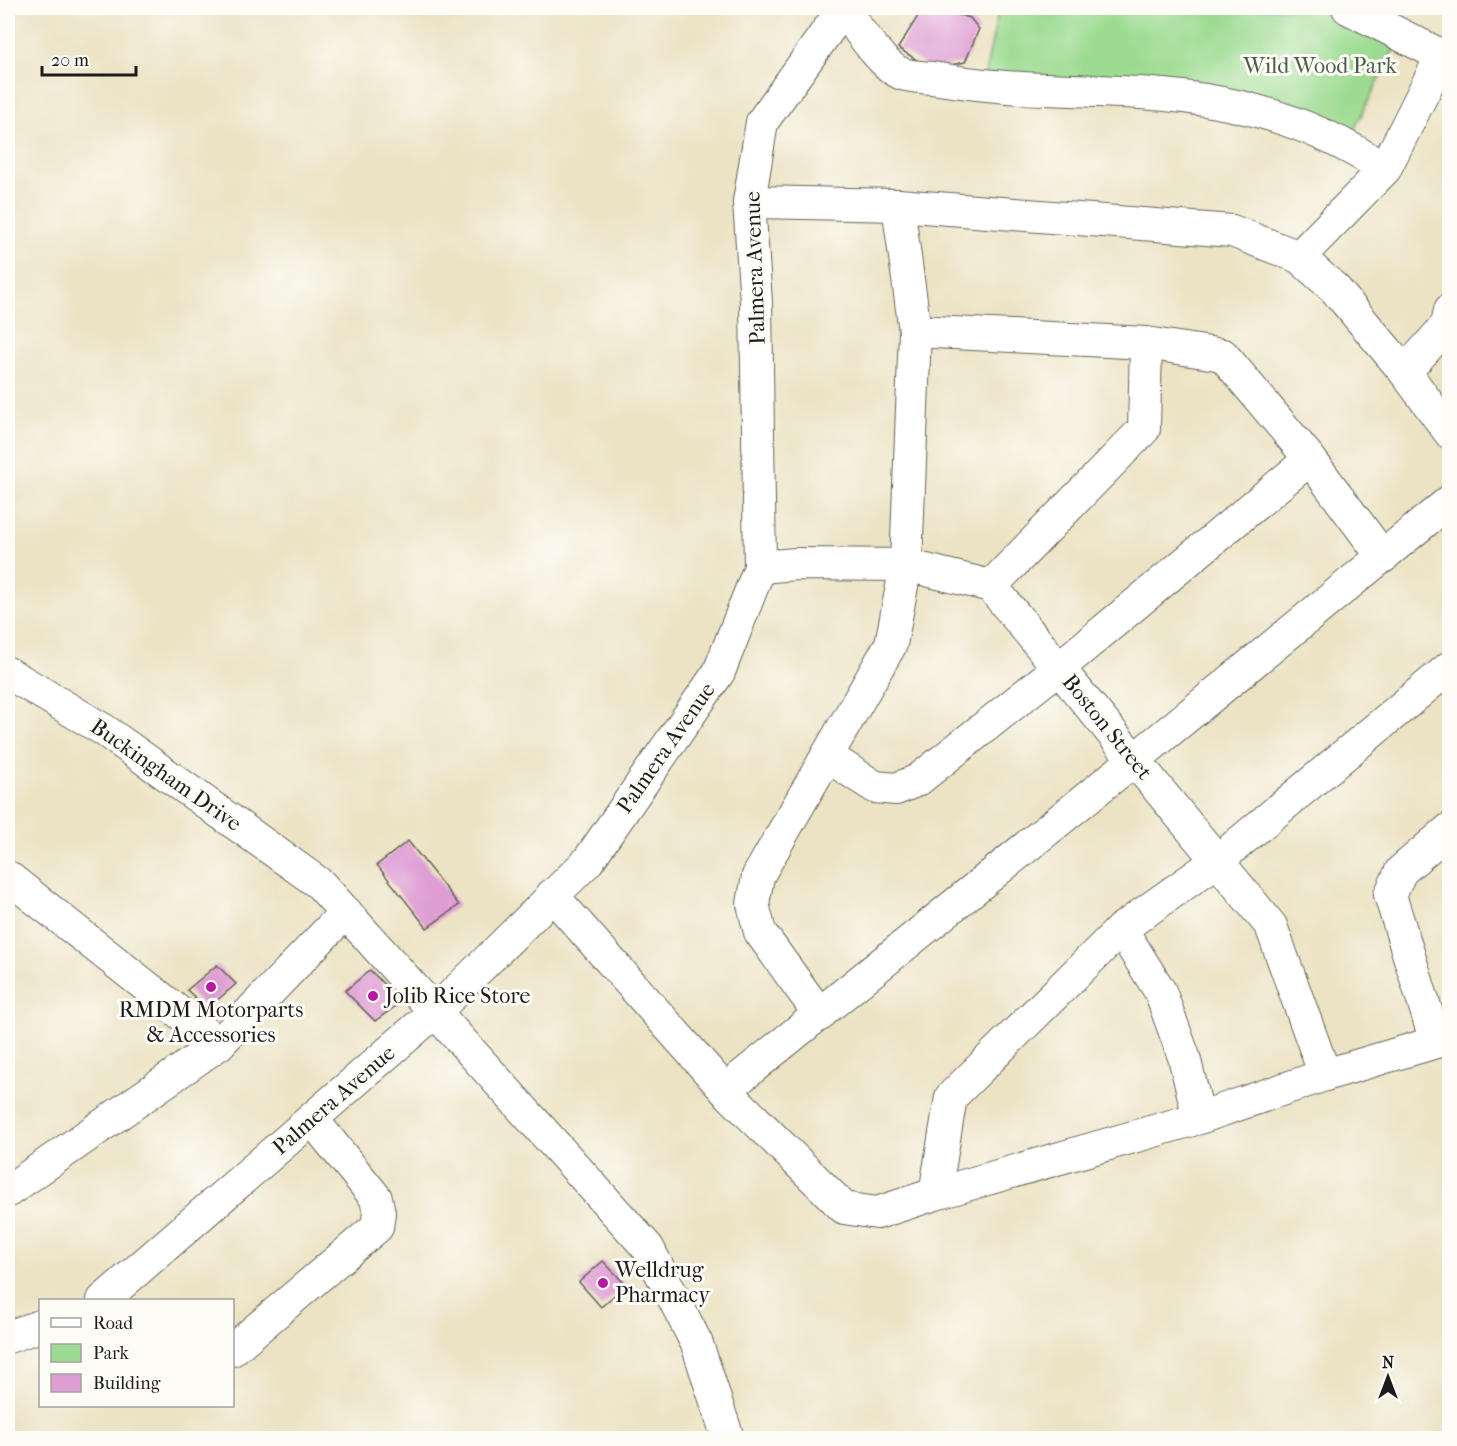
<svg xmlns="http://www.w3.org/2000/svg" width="1457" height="1446" viewBox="0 0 1457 1446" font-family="'IM FELL French Canon',serif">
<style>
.green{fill:#9cdb91;stroke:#5c7c56;stroke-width:1.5}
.building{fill:#df9ed4}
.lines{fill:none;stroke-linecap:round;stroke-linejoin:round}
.minor-casing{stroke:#656257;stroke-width:34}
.minor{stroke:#fff;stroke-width:32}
.poi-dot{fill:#b5179e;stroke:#fdfcf7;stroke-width:2}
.labels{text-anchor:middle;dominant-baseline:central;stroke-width:6;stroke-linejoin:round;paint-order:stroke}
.park-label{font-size:22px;fill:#495f45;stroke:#fdfcf7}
.street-label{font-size:22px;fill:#1c1c1c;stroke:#fdfcf7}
.poi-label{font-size:22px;fill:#1c1c1c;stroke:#fdfcf7;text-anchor:start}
</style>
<rect width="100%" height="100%" fill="#fdfcf7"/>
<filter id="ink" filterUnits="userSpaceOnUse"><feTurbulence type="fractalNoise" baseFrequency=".0167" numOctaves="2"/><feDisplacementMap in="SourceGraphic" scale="12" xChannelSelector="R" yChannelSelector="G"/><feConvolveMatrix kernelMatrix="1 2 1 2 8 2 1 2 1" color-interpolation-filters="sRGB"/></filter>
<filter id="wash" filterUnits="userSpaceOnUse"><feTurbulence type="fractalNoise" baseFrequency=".008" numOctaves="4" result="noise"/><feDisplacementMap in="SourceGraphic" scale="24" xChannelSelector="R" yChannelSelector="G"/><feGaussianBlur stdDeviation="1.35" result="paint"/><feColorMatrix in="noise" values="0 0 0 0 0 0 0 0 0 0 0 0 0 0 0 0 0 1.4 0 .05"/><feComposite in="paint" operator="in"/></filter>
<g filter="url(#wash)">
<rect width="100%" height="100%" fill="#ece3c4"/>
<path class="green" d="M999,8H1331L1398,41L1350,138L985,74Z"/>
<g id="blocks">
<g class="building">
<path d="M923,8H937L970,18L979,29L965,62L931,69L898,48Z"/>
<path d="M408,841L459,905L427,928L377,865Z"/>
<path d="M217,965L236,984L207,1009L187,990Z"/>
<path d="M370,970L401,1002L375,1021L345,991Z"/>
<path d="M603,1261L626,1285L601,1307L579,1282Z"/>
</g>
</g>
</g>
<g filter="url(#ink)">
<use href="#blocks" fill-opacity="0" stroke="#656257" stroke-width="1.5"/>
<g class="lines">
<g class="minor-casing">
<g id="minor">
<path d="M1348,8L1450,60"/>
<path d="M843,9C856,25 881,65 900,73C909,77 922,77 932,78C970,84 1006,88 1045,89C1174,93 1273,95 1385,169"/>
<path d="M749,202L898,205L1232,231L1299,257L1335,289L1405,372L1450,433"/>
<path d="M1299,257L1385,169L1441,57"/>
<path d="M915,331L1146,343L1223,355L1310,459L1383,557"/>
<path d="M1405,372L1447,325L1450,310"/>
<path d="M760,567L796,564L906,565L991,586L1271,926L1325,1075"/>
<path d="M991,586L1144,429L1146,343"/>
<path d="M8,673L104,730L320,884L648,1248L697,1344L728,1438"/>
<path d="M827,756L875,787L896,789L918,780L1060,667L1310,459"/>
<path d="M8,877L219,1044"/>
<path d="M552,895L725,1090L844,1208L877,1213L935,1194L1199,1118L1325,1075L1450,1038"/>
<path d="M1121,929L1160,991L1184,1057L1199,1118"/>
<path d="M820,1015L760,932L753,904L758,876L891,644L906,565L915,331L898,205"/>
<path d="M1436,1042L1390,895L1401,871L1450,829"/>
<path d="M725,1090L1134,760L1450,501"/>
<path d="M8,1191L219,1044L346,912"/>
<path d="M935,1194L951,1097L1121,929L1217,861L1450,667"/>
<path d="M103,1300L436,1011L588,861L719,672L760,567L756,302L749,202L762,122L844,8"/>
<path d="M8,1337L40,1326"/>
<path d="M232,1350L377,1227L379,1213L376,1198L312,1119"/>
</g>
</g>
<use href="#minor" class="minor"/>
</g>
</g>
<g class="poi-dot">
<circle cx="211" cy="987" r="6"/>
<circle cx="373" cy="996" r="6"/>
<circle cx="603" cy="1283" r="6"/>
</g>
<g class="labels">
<g class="park-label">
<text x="1320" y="66">Wild Wood Park</text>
</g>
<g class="street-label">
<text transform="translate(755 268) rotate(-92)">Palmera Avenue</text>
<text transform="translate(1107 727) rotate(51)">Boston Street</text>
<text transform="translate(666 748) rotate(-55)">Palmera Avenue</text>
<text transform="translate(166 775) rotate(35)">Buckingham Drive</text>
<text transform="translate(334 1100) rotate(-41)">Palmera Avenue</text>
</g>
<g class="poi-label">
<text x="385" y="996">Jolib Rice Store</text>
<text x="211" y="1010" text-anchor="middle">RMDM Motorparts<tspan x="211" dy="25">&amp; Accessories</tspan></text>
<text x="615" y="1270">Welldrug<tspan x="615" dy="25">Pharmacy</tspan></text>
</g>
</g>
<rect width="1457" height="1446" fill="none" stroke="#fdfcf7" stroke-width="30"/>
<rect x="39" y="1299" width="195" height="108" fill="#fdfcf7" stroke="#a3a29f" stroke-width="1.5"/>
<rect x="51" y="1318" width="30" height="9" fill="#ffffff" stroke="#a3a29f" stroke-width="1.5"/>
<text x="93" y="1329" font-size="18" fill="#1c1c1c">Road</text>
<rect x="51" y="1344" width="30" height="18" fill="#9cdb91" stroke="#a3a29f" stroke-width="1.5"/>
<text x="93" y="1359" font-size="18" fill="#1c1c1c">Park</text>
<rect x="51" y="1374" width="30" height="18" fill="#df9ed4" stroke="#a3a29f" stroke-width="1.5"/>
<text x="93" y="1389" font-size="18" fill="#1c1c1c">Building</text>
<g transform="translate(1388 1377)" stroke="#fdfcf7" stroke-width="4.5" paint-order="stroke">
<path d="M0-4.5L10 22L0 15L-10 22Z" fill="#1c1c1c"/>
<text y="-9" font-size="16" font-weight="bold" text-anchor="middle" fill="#1c1c1c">N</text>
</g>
<path d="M42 66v9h94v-9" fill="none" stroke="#1c1c1c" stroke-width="3"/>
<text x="51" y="66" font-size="18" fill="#1c1c1c" stroke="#fdfcf7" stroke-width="4.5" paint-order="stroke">20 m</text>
</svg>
